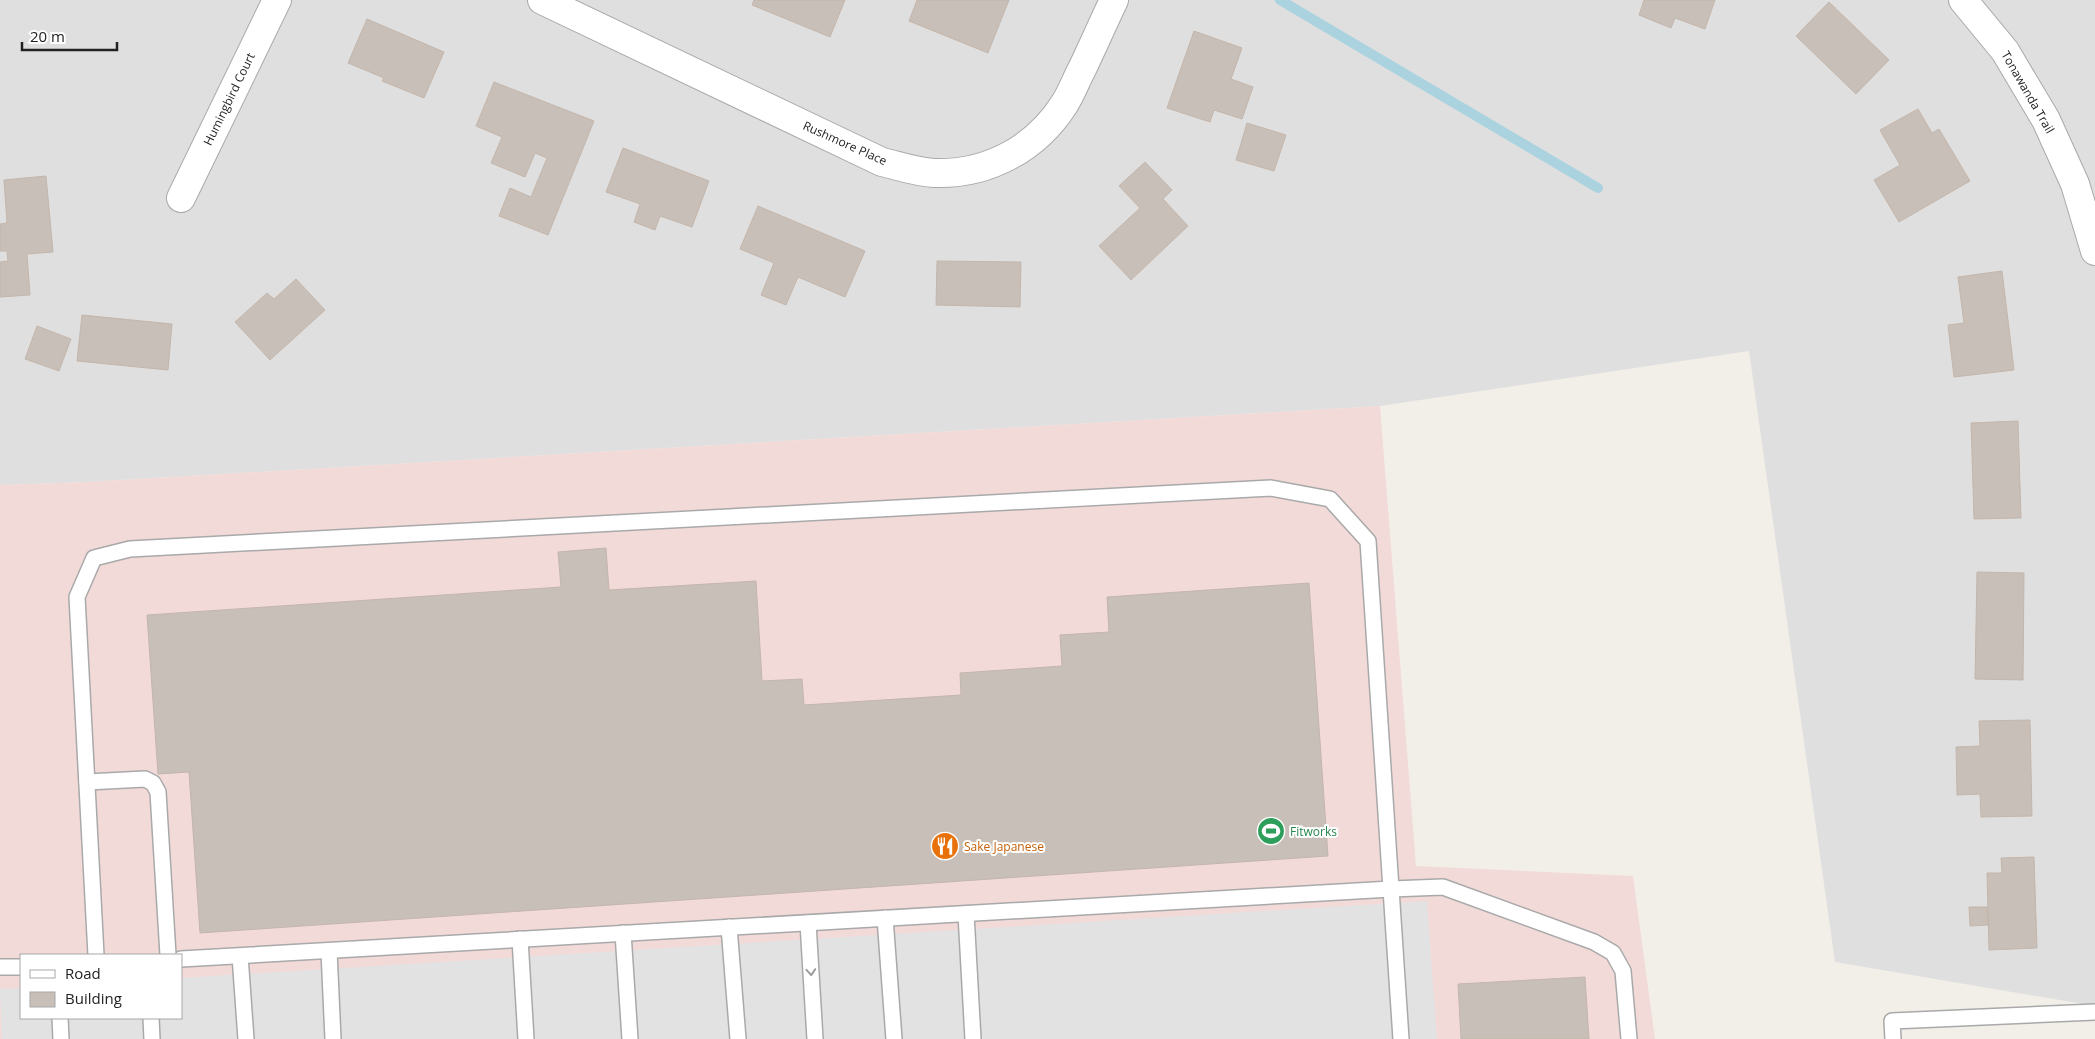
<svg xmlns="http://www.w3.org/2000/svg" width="2095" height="1039" viewBox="0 0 2095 1039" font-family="'Open Sans',sans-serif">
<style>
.residential{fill:#e0dfdf}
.commercial{fill:#f2dad9;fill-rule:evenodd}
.parking{fill:#e2e2e2}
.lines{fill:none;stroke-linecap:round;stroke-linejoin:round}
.stream{stroke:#aad3df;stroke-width:10}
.building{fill:#c7bfb8;stroke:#c4b6ab}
.service-casing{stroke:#a9a9a9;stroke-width:18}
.minor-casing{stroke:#a9a9a9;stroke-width:30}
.service{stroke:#fff;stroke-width:15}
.minor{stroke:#fff;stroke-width:28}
.oneway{stroke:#9c9c9c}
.labels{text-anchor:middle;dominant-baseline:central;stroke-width:4;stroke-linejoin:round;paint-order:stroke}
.street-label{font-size:12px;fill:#222;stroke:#fff}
.leisure-label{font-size:12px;fill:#27864d;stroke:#fff;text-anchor:start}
.food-label{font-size:12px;fill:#c56008;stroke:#fff;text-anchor:start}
</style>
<rect width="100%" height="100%" fill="#f2efe9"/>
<path class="residential" d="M0,0H2095V1006L1835,962L1749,351L1380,406L87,482L0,485Z"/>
<path class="commercial" d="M1380,406L1416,866L1633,876L1655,1039H0V485L87,482ZM21,955H181V1018H21Z"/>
<path class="parking" d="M1427,901L1437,1039H2L0,989L21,988V1018H181V978Z"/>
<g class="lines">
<path class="stream" d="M1280,0L1598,188"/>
</g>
<g class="building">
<path d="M754,0H845L830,37L752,5Z"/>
<path d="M917,0H1009L988,53L909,21Z"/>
<path d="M1644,0H1715L1705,29L1675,18L1671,28L1639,15Z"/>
<path d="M1829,2L1889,60L1856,94L1796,36Z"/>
<path d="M367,19L444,52L424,98L382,81L384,78L348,63Z"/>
<path d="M1194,31L1242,48L1231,79L1253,87L1242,119L1214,110L1210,122L1167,108Z"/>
<path d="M494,82L594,121L548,235L499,216L510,188L531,197L547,158L535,153L525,177L491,163L502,137L476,126Z"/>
<path d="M1918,109L1932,133L1939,129L1970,181L1899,222L1874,180L1900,165L1880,130Z"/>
<path d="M1247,123L1286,135L1274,171L1236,160Z"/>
<path d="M623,148L709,181L692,227L660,216L655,230L634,222L640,204L606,192Z"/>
<path d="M1145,162L1172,190L1163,199L1188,226L1131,280L1099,246L1140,208L1119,186Z"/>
<path d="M46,176L53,252L27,254L30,295L0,297V262L8,261L7,251H0V224L7,223L4,180Z"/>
<path d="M758,206L865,251L845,297L798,277L786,305L761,295L774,263L740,249Z"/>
<path d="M937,261L1021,262L1020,307L936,305Z"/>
<path d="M2002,271L2014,370L1954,377L1948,325L1964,323L1958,277Z"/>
<path d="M296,279L325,310L270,360L235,322L267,293L274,299Z"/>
<path d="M82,315L172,324L168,370L77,361Z"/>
<path d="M37,326L71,339L59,371L25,359Z"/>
<path d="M2018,421L2021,518L1974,519L1971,423Z"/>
<path d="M606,548L609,590L756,581L762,681L802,679L804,705L961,695L960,673L1062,666L1060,635L1109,632L1107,597L1309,583L1328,856L200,933L189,772L158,774L147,615L561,587L558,552Z"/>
<path d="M1977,572L2024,573L2023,680L1975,679Z"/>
<path d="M2030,720L2032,816L1981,817L1980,794L1957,795L1956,747L1980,746L1979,721Z"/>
<path d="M2034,857L2037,948L1989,950L1987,873H2002L2001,858Z"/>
<path d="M1969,907H1987L1988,925L1970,926Z"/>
<path d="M1585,977L1589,1039H1461L1458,984Z"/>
</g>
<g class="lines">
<g class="service-casing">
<g id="service">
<path d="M87,782L145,779L153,783L158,792L168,955"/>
<path d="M966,914L973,1039"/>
<path d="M885,918L894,1039"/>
<path d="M808,923L815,1039"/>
<path d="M729,927L738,1039"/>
<path d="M623,933L630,1039"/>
<path d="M520,939L526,1039"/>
<path d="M329,951L333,1039"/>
<path d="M96,955L77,597L94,558L130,549L1271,488L1330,499L1368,541L1391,889L181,959"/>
<path d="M240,956L246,1039"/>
<path d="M0,967H21"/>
<path d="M60,1018L61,1039"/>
<path d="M151,1018L152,1039"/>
<path d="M1401,1039L1391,889L1443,887L1594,942L1613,953L1623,971L1629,1039"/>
<path d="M1893,1039L1892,1021L2095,1012"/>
</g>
</g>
<g class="minor-casing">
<g id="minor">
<path d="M542,0L882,162C899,166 916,172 934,173C988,175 1037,148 1065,103C1072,92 1076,80 1082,69C1093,46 1103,23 1114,0"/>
<path d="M1963,0L2005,51L2046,120L2075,184L2095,251"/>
<path d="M181,198L277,0"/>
</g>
</g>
<use href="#service" class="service"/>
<use href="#minor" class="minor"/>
</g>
<defs><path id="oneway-chevron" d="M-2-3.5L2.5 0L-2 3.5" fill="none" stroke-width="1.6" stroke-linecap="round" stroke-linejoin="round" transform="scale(1.25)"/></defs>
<use class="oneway" href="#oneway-chevron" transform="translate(811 972) rotate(86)"/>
<defs>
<g id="stadium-disc" transform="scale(1.4375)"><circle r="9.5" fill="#2e9e5b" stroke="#fff"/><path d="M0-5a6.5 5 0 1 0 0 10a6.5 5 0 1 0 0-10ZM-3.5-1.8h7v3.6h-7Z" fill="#fff"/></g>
<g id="restaurant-disc" transform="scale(1.4375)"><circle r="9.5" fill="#e8710a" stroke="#fff"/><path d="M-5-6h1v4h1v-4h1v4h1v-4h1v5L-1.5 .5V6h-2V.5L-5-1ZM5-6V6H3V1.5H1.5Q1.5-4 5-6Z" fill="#fff"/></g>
</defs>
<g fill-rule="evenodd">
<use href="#stadium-disc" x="1271" y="831"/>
<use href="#restaurant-disc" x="945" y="846"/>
</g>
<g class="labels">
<g class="street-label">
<text transform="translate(2028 92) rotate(60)">Tonawanda Trail</text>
<text transform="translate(229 99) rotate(-64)">Humingbird Court</text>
<text transform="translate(845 143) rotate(24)">Rushmore Place</text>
</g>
<g class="leisure-label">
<text x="1290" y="831">Fitworks</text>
</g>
<g class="food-label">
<text x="964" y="846">Sake Japanese</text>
</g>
</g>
<rect x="20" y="954" width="162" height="65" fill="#ffffff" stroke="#a7a7a7"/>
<rect x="30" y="970" width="25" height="8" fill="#ffffff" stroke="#a7a7a7"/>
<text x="65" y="979" font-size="15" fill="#222222">Road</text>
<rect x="30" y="992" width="25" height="15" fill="#c7bfb8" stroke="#a7a7a7"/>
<text x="65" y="1004" font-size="15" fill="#222222">Building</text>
<path d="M22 42v8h95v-8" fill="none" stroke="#222222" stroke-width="2.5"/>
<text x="30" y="42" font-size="15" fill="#222222" stroke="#ffffff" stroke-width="4" paint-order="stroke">20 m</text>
</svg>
